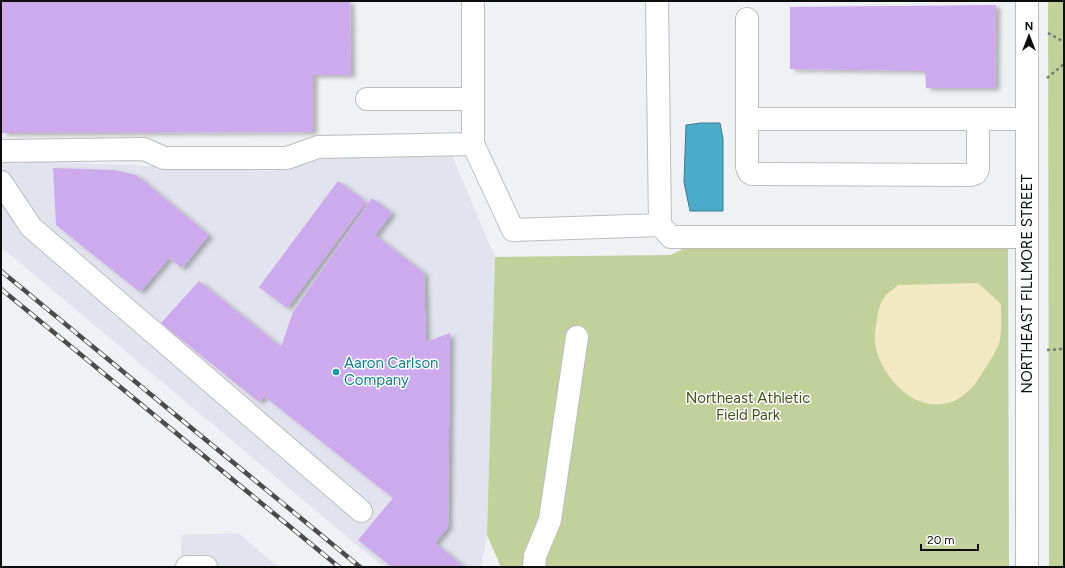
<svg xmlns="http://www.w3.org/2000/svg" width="1065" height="568" viewBox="0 0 1065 568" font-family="Figtree,sans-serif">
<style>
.built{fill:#e1e4ee}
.green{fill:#c1d199}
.sand{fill:#f2e8c2}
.water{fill:#4babc8;stroke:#387c90}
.building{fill:#cdaaed;filter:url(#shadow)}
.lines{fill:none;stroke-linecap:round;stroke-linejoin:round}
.minor-casing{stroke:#bdbdc0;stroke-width:24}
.path{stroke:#78797b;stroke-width:2.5;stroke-dasharray:3 3;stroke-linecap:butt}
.minor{stroke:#fff;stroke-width:22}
.rail-casing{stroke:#4b4b4c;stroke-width:4.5}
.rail{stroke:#feffff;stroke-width:3;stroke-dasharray:9;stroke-linecap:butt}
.culture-dot{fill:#0f9aa8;stroke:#feffff;stroke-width:1.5}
.labels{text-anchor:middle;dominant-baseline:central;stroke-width:3;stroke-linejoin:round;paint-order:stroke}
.street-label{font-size:15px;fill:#0d0d0e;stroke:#feffff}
.culture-label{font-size:15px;fill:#0d838f;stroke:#feffff;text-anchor:start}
.park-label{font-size:15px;fill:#46531e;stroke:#feffff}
</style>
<defs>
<filter id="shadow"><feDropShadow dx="4.5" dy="2.5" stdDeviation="2" flood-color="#0004"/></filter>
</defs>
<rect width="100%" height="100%" fill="#f0f1f4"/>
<g class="built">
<path d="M323,153H451L495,257L487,535L481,567H383L1,247V160L275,171Z"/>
<path d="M238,533L278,567H182L181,535Z"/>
</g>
<g class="green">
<path d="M1048,1H1064V567H1049Z"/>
<path d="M689,246L1008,247L1009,567H501L487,535L495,257L671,255Z"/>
</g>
<path class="sand" d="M978,283L1001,304C1001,316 1002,329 1000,340C999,348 986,367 981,375C959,413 919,414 892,380C885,371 878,359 876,348C874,340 875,329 877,320C878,311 880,302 886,295C890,292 894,288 898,285Z"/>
<path class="water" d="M701,123H720L723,139V211H690L684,182L686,125Z"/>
<g class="building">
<path d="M2,1H350L351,75H313V132L2,133Z"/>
<path d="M996,5L995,88H926L925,71L790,69V7Z"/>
<path d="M53,168L114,170L136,175L209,235L182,268L169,258L140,292L56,225Z"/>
<path d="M338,181L366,202L287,308L259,287Z"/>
<path d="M372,198L392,213L375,235L424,273L426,342L450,333L448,527L435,543L464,567H392L358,540L393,498L264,396L259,402L161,323L199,281L281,347L293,312Z"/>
</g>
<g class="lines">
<g class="minor-casing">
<g id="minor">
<path d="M747,19V167L749,172L752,174L970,175L976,173L978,169V119"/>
<path d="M367,99H473"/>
<path d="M747,119H1027"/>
<path d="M473,144L513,230L660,225L657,1"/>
<path d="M1,151L144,149L164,158H287L318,147L473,144V1"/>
<path d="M1,182L31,227L361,511"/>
<path d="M660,225L671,237H1027"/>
<path d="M187,567H206"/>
<path d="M534,567L535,556L550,520L577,337"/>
<path d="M1027,567V1"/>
</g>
</g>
<g class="path">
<path d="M1048,33L1064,42"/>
<path d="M1047,78L1064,64"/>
<path d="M1047,350L1064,349"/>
</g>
<use href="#minor" class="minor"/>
<g class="rail-casing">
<g id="rail">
<path d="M1,271L360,567"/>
<path d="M1,289L339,567"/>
</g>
</g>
<use href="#rail" class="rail"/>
</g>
<circle class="culture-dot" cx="336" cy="372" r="4"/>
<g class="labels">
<g class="street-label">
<text transform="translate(1027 284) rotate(-90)">NORTHEAST FILLMORE STREET</text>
</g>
<g class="culture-label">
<text x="344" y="363">Aaron Carlson<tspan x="344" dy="17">Company</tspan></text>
</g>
<g class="park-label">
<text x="748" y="398">Northeast Athletic<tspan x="748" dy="17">Field Park</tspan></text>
</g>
</g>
<rect width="1065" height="568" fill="none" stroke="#0d0d0e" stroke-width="4"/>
<g transform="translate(1029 36)" stroke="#feffff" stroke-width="3" paint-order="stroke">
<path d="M0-3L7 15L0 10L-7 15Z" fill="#0d0d0e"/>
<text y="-6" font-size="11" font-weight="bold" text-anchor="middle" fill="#0d0d0e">N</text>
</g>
<path d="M921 544v6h57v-6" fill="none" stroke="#0d0d0e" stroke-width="2"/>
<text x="927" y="544" font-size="12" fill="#0d0d0e" stroke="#feffff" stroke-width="3" paint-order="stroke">20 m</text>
</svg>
